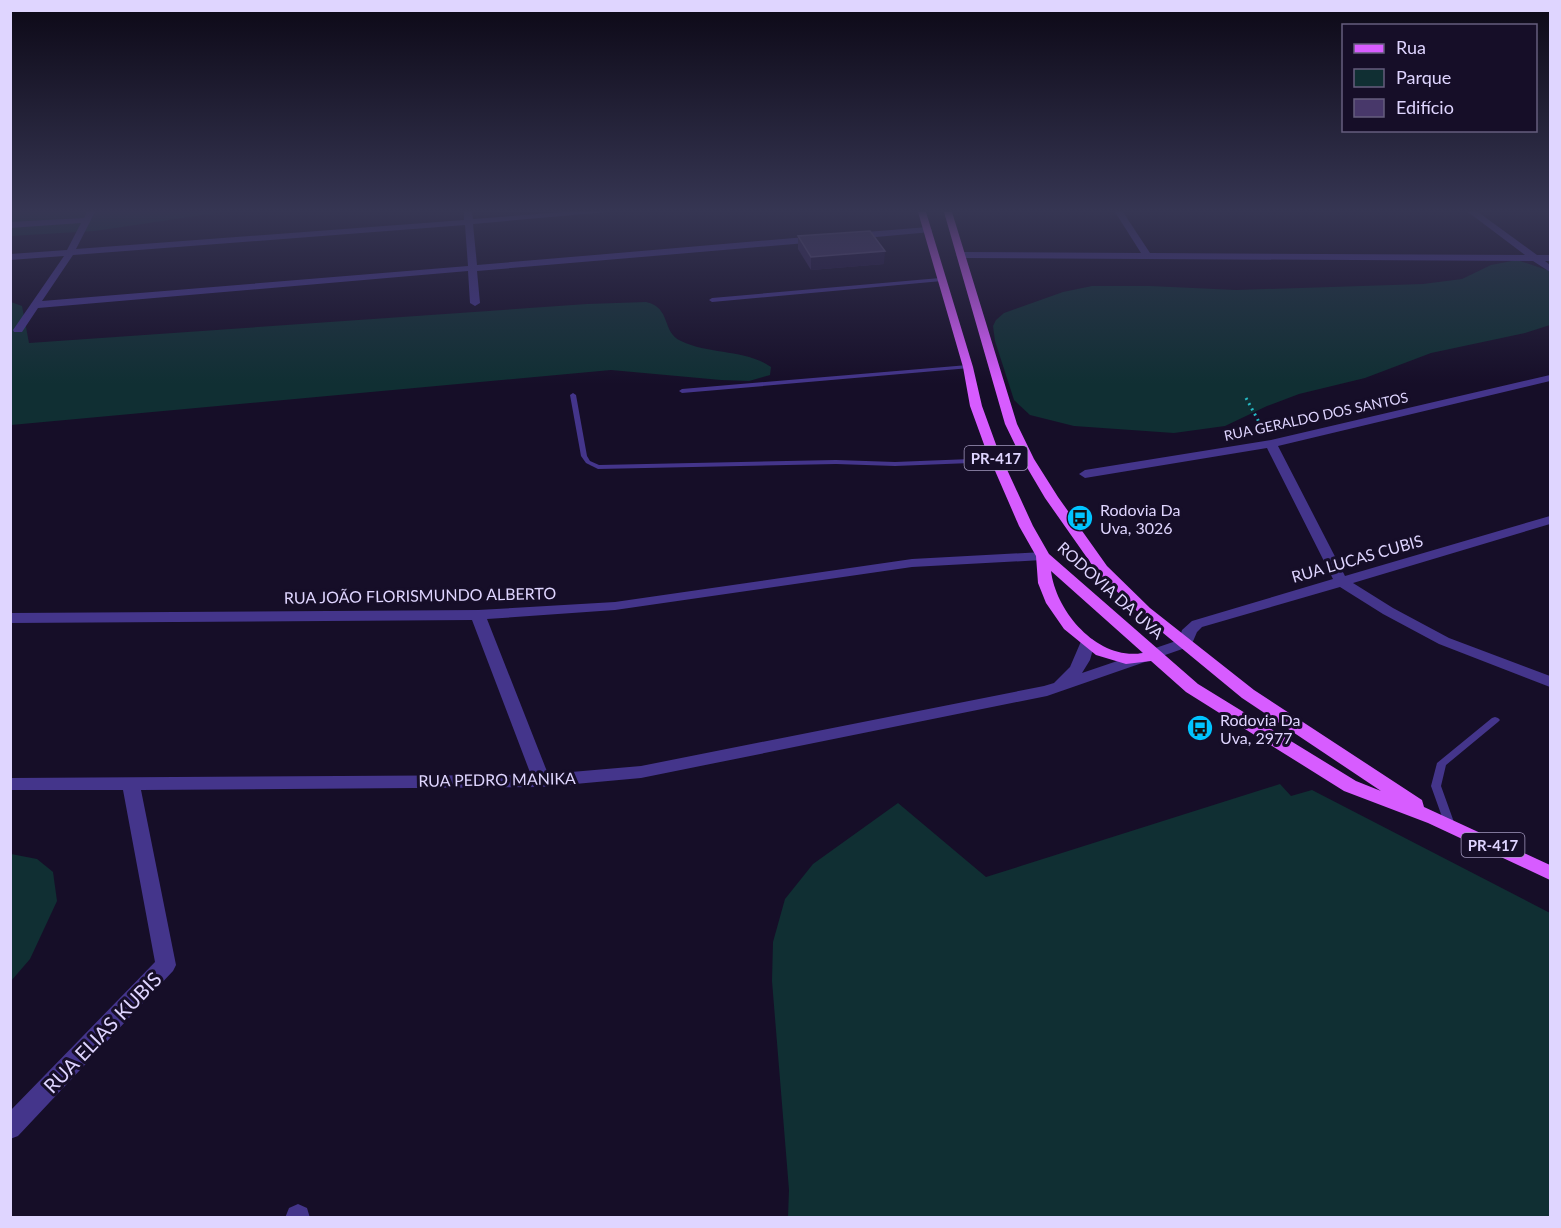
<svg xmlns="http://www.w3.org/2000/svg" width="1561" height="1228" viewBox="0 0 1561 1228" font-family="Lato,sans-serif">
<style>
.green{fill:#102f33}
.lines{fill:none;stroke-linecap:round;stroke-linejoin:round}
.path{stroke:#26b7c2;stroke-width:3;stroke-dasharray:2 4;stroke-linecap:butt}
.lane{fill:#44358b;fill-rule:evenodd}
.street{fill:#44358b;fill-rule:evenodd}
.primary{fill:#d75cff;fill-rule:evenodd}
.wall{fill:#362558}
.shaded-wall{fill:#21143d}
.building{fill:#48386a;stroke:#605181;stroke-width:1.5}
.labels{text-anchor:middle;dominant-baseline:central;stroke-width:6;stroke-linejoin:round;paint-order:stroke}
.far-street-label{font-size:14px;fill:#dfd5ff;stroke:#160e28}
.shield{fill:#160e28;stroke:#a399be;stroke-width:1.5}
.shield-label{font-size:15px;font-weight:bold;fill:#dfd5ff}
.poi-label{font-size:16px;fill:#dfd5ff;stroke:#160e28;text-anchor:start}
.street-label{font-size:16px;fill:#dfd5ff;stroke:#160e28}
.near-street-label{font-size:20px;fill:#dfd5ff;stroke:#160e28}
</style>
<rect width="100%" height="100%" fill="#160e28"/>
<g class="green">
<path d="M10,212H223L95,231L11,236Z"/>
<path d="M1517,260L1550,271V325L1525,333L1431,353L1365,378L1299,394L1267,406L1225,426L1174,433L1074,426L1030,415L1014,400L995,341L993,326L996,320L1004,313L1063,292L1092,286H1150L1236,290L1423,284L1462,279L1491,265Z"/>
<path d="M11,302L22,306L29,343L587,304L646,302C672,308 661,332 681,341C710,355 745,349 771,367L770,375L749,381L721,380L611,370L11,425Z"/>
<path d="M1280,784L1291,796L1312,790L1550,913V1217H788L789,1190L772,981L773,942L785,899L813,864L898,803L986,877Z"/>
<path d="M11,854L37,859L53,872L57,901L30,959L11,981Z"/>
</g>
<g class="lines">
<path class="path" d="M1246,398L1265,433"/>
<g class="lane">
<path d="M940,278L943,280L942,281L712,302L709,300L712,298Z"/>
<path d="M968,365L970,366V368L682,393L679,391L682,389Z"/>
<path d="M573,393L576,395L587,456L590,461L599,465L836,460L895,462L996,458L999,460L996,462L895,466L836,464L598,469L586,463L581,456L570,395Z"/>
<path d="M1495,717L1498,718L1500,720L1498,722L1446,765L1441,786L1455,825L1454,828L1450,829L1446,828L1431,786L1437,763L1492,718Z"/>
</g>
<g class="street">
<path d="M87,212H95L76,249L464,220V212H472L473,219L564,212H607L473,224L477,265L818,236L822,239L818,242L477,271L480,303L475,306L470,303L468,271L38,308L22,332H14L13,330L64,256L10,260V254L67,250L81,223L10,228V222L84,218ZM465,225L468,266L42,301L73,255Z"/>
<path d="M1115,212H1123L1150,253L1525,255L1468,212H1478L1537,255H1550V261H1545L1550,265V272L1533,261L961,258L956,255L961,252L1141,253Z"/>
<path d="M928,227L932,230L931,232L854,239L850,236L854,233Z"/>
<path d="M1550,375V381L1278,446L1345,576L1550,516V524L1353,583L1393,608L1449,638L1550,676V687L1439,644L1383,614L1340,587L1202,627L1197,632L1191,646L1047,696L641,778L542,787L141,790L176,965L173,971L18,1136L10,1139V1111L155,962L123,790H10V778L531,775L472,620L10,623V613L478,610L615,602L912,559L1043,552L1050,556L1043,560L912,567L615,610L487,619L548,774L641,766L1044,686L1054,683L1070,667L1082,639H1092L1095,642L1090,660L1082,673L1179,640L1182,630L1192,621L1333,579L1267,448L1085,478L1079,474L1085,470L1271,440Z"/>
<path d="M298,1204L307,1208L310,1218H285L289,1208Z"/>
</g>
<path class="primary" d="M918,212H926L973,367L982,406L998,450L1033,526L1049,554L1198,684L1356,781L1381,791L1242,698L1140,614L1097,572L1045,498L1022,459L1005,424L944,212H952L1017,424L1034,459L1058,497L1107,566L1150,608L1254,690L1422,800L1424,807L1550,865V880L1428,823L1344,791L1186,692L1151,661L1126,664L1096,655L1064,629L1046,603L1038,583L1036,556L1019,526L986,450L970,406L963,367ZM1051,571L1143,653C1098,661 1056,612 1051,571Z"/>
</g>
<path class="wall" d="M798,236L884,264L811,270L798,249Z"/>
<path class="shaded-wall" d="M885,251L884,264L811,270V257Z"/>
<path class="building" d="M870,231L885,251L811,257L798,236Z"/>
<linearGradient id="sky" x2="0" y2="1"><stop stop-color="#0c0816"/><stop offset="0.55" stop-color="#363653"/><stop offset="1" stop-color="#363653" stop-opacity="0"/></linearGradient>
<rect width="1561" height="384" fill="url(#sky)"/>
<defs>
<g id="bus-disc" transform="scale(1.35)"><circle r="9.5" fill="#01c4ff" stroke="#160e28"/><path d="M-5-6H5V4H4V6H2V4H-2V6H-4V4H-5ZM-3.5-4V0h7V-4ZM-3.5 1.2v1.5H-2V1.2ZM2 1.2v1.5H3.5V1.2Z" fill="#111"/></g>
</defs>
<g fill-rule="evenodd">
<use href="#bus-disc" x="1080" y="518"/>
<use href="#bus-disc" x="1200" y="728"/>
</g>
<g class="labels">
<g class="far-street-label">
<text transform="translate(1316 416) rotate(-12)">RUA GERALDO DOS SANTOS</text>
</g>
<g class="shield">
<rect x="964.5" y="446" width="63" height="24" rx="4.5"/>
<rect x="1461.5" y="833" width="63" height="24" rx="4.5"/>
</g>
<g class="shield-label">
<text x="996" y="458">PR-417</text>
<text x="1493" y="845">PR-417</text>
</g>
<g class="poi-label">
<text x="1100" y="509">Rodovia Da<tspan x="1100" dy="18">Uva, 3026</tspan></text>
<text x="1220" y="719">Rodovia Da<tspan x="1220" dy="18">Uva, 2977</tspan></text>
</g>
<g class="street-label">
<text transform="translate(1357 558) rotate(-16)">RUA LUCAS CUBIS</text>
<text transform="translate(1111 590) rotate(42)">RODOVIA DA UVA</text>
<text transform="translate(420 595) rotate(-1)">RUA JOÃO FLORISMUNDO ALBERTO</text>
<text transform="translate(497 779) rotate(-1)">RUA PEDRO MANIKA</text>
</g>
<g class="near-street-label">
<text transform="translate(102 1032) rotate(-46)">RUA ELIAS KUBIS</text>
</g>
</g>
<rect width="1561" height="1228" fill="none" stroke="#dfd5ff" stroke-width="24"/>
<rect x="1342" y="24" width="195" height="108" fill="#160e28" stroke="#665e7e" stroke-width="1.5"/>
<rect x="1354" y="44" width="30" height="9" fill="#d75cff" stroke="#665e7e" stroke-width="1.5"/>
<text x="1396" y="54" font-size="18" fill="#dfd5ff">Rua</text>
<rect x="1354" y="69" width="30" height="18" fill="#102f33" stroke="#665e7e" stroke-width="1.5"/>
<text x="1396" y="84" font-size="18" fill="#dfd5ff">Parque</text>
<rect x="1354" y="99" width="30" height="18" fill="#48386a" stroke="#665e7e" stroke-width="1.5"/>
<text x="1396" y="114" font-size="18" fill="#dfd5ff">Edifício</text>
</svg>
